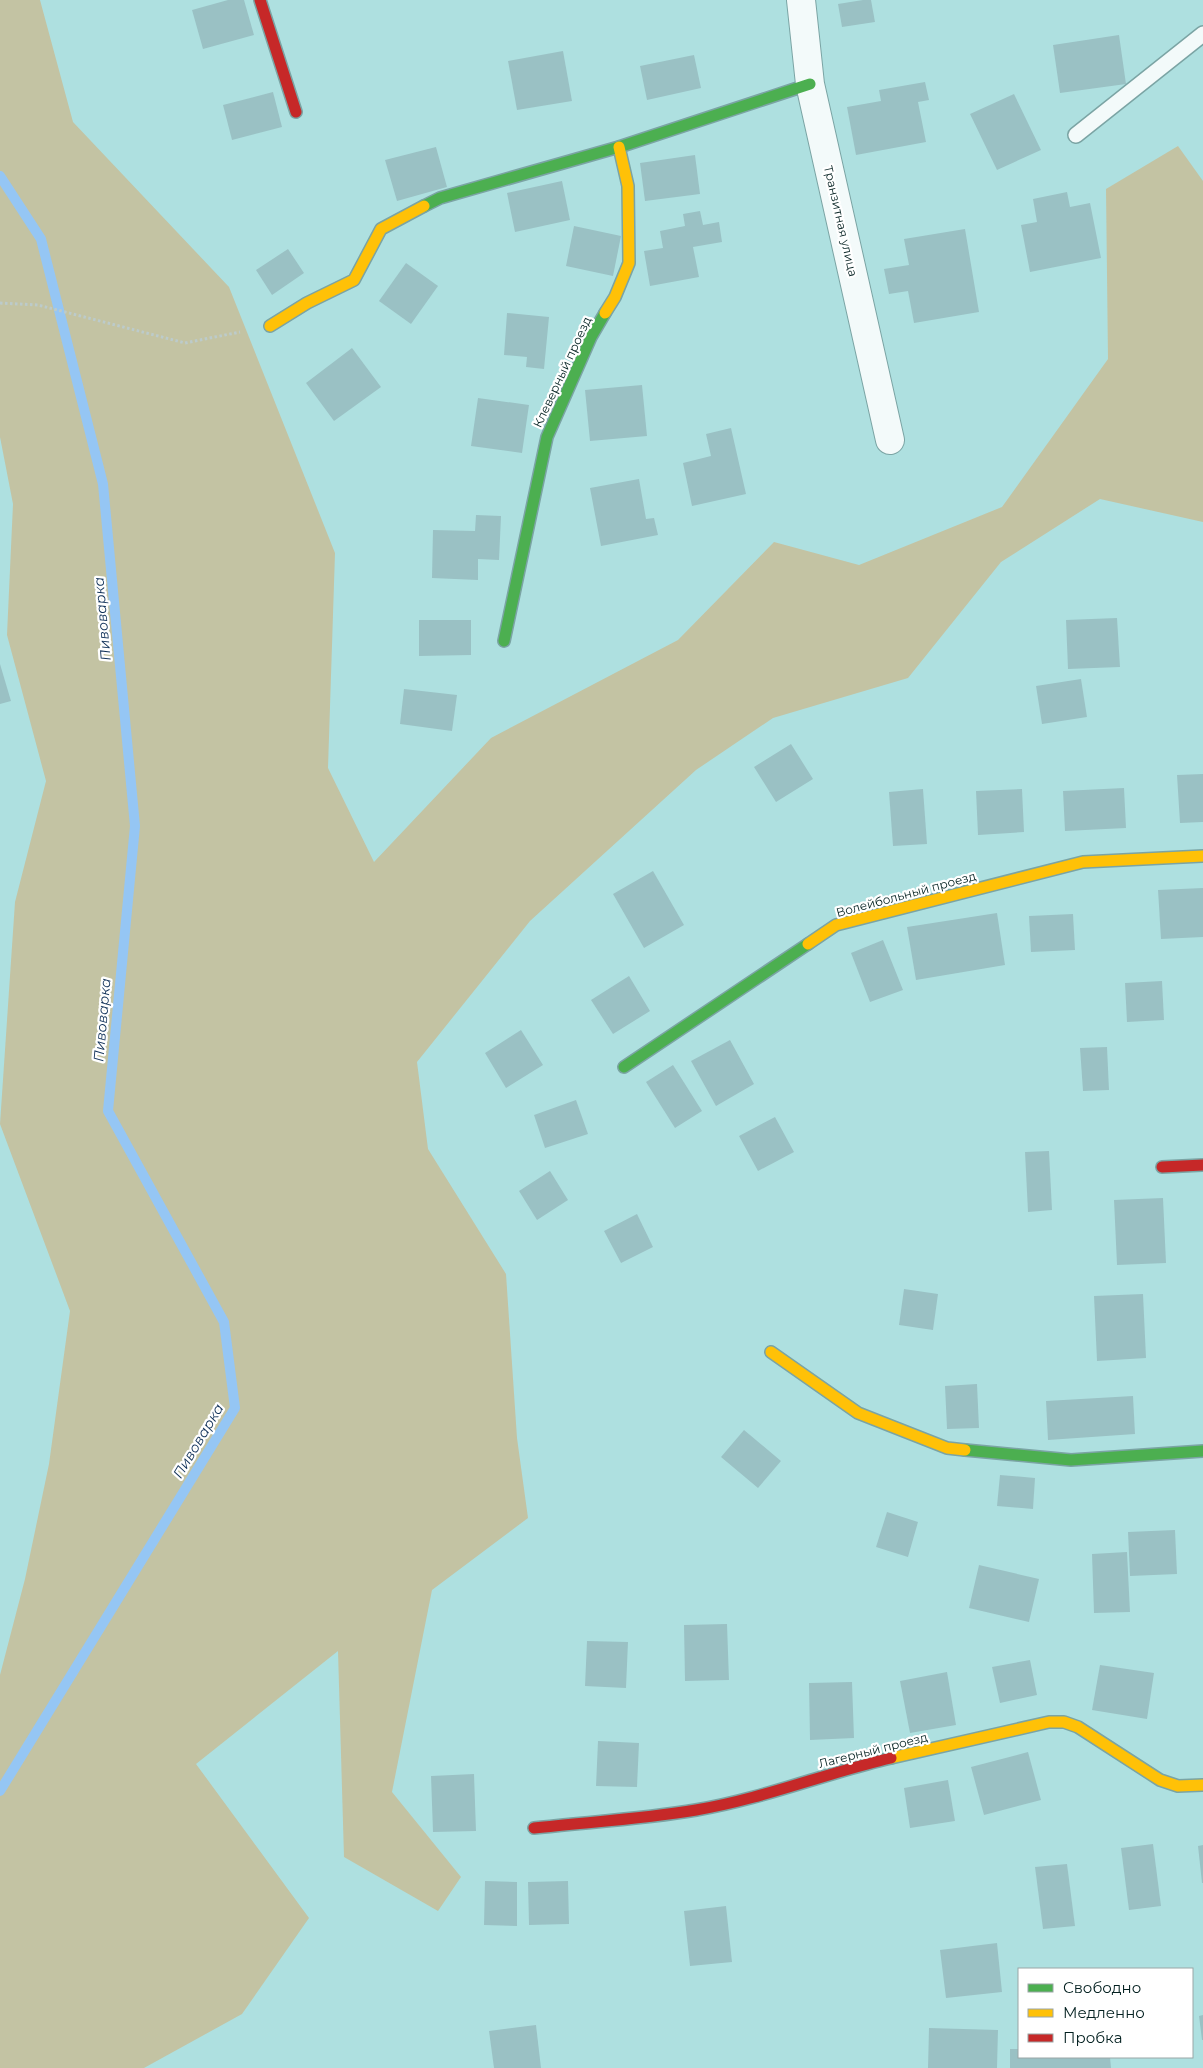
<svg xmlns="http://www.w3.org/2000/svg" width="1203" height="2068" viewBox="0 0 1203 2068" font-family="Montserrat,sans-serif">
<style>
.green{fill:#c3c3a3}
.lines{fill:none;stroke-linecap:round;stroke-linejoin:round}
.stream{stroke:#95c6f4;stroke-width:10}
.building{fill:#9ac1c4}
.lane-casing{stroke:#7ba4a4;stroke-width:18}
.street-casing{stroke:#7ba4a4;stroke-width:30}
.fast-casing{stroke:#7ba4a4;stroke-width:14}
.slow-casing{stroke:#7ba4a4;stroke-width:14}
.jam-casing{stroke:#7ba4a4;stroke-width:14}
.path{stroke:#bccbcb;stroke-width:3;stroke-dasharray:2.5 2.5;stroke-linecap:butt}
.lane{stroke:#f3fafa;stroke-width:15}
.street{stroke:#f3fafa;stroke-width:28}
.fast{stroke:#4caf50;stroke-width:11}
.slow{stroke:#ffc107;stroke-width:11}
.jam{stroke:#c62828;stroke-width:11}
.labels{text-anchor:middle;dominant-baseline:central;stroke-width:4.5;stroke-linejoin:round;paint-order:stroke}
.street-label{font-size:12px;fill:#032020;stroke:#fff}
.water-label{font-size:14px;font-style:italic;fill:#0f3058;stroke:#fff}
</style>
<rect width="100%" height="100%" fill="#aee0e0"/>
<path class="green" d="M0,0H40L73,122L229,287L335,553L328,768L374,862L491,738L678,640L774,542L859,565L1002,507L1108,359L1106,189L1178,146L1203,181V522L1100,499L1001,562L908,678L773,718L696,770L530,921L417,1062L428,1149L506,1274L517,1438L528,1518L432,1590L392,1792L461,1877L438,1911L344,1857L338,1651L196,1764L309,1918L242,2014L144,2068H0V1675L25,1579L49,1464L70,1311L0,1124L15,902L46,781L7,635L13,504L0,437Z"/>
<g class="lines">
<path class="stream" d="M0,176L41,239L103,484L135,826L108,1111L224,1322L235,1408L0,1791"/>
</g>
<g class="building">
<path d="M228,0H244L254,35L203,49L192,10Z"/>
<path d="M863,0H871L875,22L842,27L838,4Z"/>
<path d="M1119,35L1126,84L1060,93L1053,45Z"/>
<path d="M563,51L572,101L517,110L508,61Z"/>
<path d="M694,55L701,88L647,100L640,66Z"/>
<path d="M925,82L929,100L918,102L926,142L856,155L847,107L881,101L879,90Z"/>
<path d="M273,92L282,127L232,140L223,105Z"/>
<path d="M1014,94L1041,150L997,170L970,114Z"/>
<path d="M436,147L447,187L397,201L385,160Z"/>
<path d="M695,155L700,194L645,201L640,163Z"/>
<path d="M562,181L570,220L515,232L507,193Z"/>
<path d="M1067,192L1070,207L1090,203L1101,258L1030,272L1021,225L1037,222L1033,199Z"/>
<path d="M700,211L703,225L719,222L722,242L693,247L699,277L650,286L644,251L663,248L660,231L685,226L683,214Z"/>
<path d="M574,226L621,236L613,276L566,266Z"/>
<path d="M965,229L979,312L914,323L908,291L889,294L884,269L909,265L904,239Z"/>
<path d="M288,249L304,273L272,295L256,270Z"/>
<path d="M406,263L438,286L411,324L379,301Z"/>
<path d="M507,313L549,317L544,369L526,367L527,357L504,355Z"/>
<path d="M352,348L381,387L334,421L306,383Z"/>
<path d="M642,385L647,436L590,441L585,390Z"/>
<path d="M478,398L529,405L522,453L471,446Z"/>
<path d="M731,428L746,494L692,506L683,463L711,456L706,434Z"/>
<path d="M639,479L646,519L654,518L658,535L601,546L590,488Z"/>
<path d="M476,515L501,516L499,560L478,559V580L432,578L433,530L475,531Z"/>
<path d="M1117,618L1120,667L1068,669L1066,620Z"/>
<path d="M419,620H471V655L419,656Z"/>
<path d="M0,664L11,701L0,704Z"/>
<path d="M1081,679L1087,717L1042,724L1036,686Z"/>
<path d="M404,689L457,695L452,731L400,724Z"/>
<path d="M791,744L813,779L776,802L754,767Z"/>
<path d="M1203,774V822L1180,823L1177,775Z"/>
<path d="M1124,788L1126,828L1065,831L1063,791Z"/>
<path d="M923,789L927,844L893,846L889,792Z"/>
<path d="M1022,789L1024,832L978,835L976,791Z"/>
<path d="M653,871L684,925L644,948L613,894Z"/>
<path d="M1203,888V937L1161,939L1158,890Z"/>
<path d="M997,913L1005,965L916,980L907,927Z"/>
<path d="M1073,914L1075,950L1031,952L1029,916Z"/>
<path d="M883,940L903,990L870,1002L851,953Z"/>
<path d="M629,976L650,1011L613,1034L591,1000Z"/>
<path d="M1162,981L1164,1020L1127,1022L1125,983Z"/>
<path d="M521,1030L543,1065L506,1088L485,1053Z"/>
<path d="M730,1040L754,1084L716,1106L691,1061Z"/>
<path d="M1107,1047L1109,1090L1083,1091L1080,1048Z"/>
<path d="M673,1065L702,1111L675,1128L646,1082Z"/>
<path d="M576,1100L588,1134L545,1148L534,1115Z"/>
<path d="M775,1117L794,1152L758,1171L739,1136Z"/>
<path d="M1049,1151L1052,1210L1028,1212L1025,1152Z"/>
<path d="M550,1171L568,1200L537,1220L519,1191Z"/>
<path d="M1163,1198L1166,1263L1117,1265L1114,1200Z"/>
<path d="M637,1214L653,1247L621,1263L604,1231Z"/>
<path d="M904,1289L938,1294L933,1330L899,1325Z"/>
<path d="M1143,1294L1146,1358L1097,1361L1094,1296Z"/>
<path d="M977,1384L979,1428L947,1429L945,1386Z"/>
<path d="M1133,1396L1135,1434L1048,1440L1046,1401Z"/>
<path d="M744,1430L781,1461L758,1488L721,1457Z"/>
<path d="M1000,1475L1035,1478L1033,1509L997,1506Z"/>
<path d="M887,1512L918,1522L908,1557L876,1547Z"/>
<path d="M1175,1530L1177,1574L1130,1576L1128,1532Z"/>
<path d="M1127,1552L1130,1612L1094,1613L1092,1554Z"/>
<path d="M979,1565L1039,1579L1029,1622L969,1608Z"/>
<path d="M727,1624L729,1680L685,1681L684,1625Z"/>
<path d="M587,1641L628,1642L626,1688L585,1686Z"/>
<path d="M1030,1660L1037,1695L1000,1703L992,1667Z"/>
<path d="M1100,1665L1154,1673L1147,1719L1092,1710Z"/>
<path d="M947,1672L956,1725L910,1733L900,1681Z"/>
<path d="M852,1682L854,1738L810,1740L809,1683Z"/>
<path d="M598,1741L639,1743L637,1787L596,1786Z"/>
<path d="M1028,1752L1041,1800L984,1815L971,1767Z"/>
<path d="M474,1774L476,1831L433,1832L431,1776Z"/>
<path d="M948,1780L955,1821L910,1828L904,1788Z"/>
<path d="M1153,1844L1161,1906L1129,1910L1121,1848Z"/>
<path d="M1203,1845V1883H1202L1198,1846Z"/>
<path d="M1067,1864L1075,1926L1043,1929L1035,1867Z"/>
<path d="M485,1881L517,1882V1926L484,1925Z"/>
<path d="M568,1881L569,1924L529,1925L528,1882Z"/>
<path d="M726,1906L732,1962L690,1966L684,1911Z"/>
<path d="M997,1943L1002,1992L946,1998L940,1950Z"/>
<path d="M1203,2015V2040H1202L1199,2016Z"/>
<path d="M536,2025L541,2068H494L489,2031Z"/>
<path d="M929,2028L998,2030L997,2068H928Z"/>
<path d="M1010,2049H1019V2057H1110L1111,2068H1010Z"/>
</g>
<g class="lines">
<g class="lane-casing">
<path id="lane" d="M1076,135L1203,34"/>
</g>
<g class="street-casing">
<path id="street" d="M801,0L810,84L890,440"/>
</g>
<g class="fast-casing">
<g id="fast">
<path d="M424,206L440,198L619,147L810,84"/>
<path d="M504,641L547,437L591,337L605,313"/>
<path d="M624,1067L808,944"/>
<path d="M965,1450L1071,1460L1203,1451"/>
</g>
</g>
<g class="slow-casing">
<g id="slow">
<path d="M605,313L615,297L629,263L628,186L619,147"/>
<path d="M270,326L307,303L354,280L381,229L424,206"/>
<path d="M808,944L836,925L1083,862L1203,856"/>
<path d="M771,1352L858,1413L947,1448L965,1450"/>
<path d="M891,1758L1049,1722H1064L1078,1727L1160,1780L1178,1786L1203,1785"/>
</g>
</g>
<g class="jam-casing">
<g id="jam">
<path d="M260,0L296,112"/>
<path d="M1162,1167L1203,1165"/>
<path d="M534,1828C588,1822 643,1819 696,1810C762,1799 826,1773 891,1758"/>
</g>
</g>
<path class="path" d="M0,303L38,305L185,343L240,332"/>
<use href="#lane" class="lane"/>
<use href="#street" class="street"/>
<use href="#fast" class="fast"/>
<use href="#slow" class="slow"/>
<use href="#jam" class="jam"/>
</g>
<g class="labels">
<g class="street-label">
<text transform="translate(841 221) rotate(77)">Транзитная улица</text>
<text transform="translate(562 372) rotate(-65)">Клеверный проезд</text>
<text transform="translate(906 894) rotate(-15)">Волейбольный проезд</text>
<text transform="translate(873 1750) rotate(-14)">Лагерный проезд</text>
</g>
<g class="water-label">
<text transform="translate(102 619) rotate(-95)">Пивоварка</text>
<text transform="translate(102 1020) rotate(-85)">Пивоварка</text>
<text transform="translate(198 1441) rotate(-59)">Пивоварка</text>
</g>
</g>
<rect x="1018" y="1968" width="175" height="90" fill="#ffffff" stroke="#9aa6a6"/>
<rect x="1028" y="1984" width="25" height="8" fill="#4caf50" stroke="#9aa6a6"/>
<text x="1063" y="1993" font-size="15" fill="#032020">Свободно</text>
<rect x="1028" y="2009" width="25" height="8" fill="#ffc107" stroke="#9aa6a6"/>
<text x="1063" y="2018" font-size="15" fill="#032020">Медленно</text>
<rect x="1028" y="2034" width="25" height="8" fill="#c62828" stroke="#9aa6a6"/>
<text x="1063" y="2043" font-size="15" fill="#032020">Пробка</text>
</svg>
